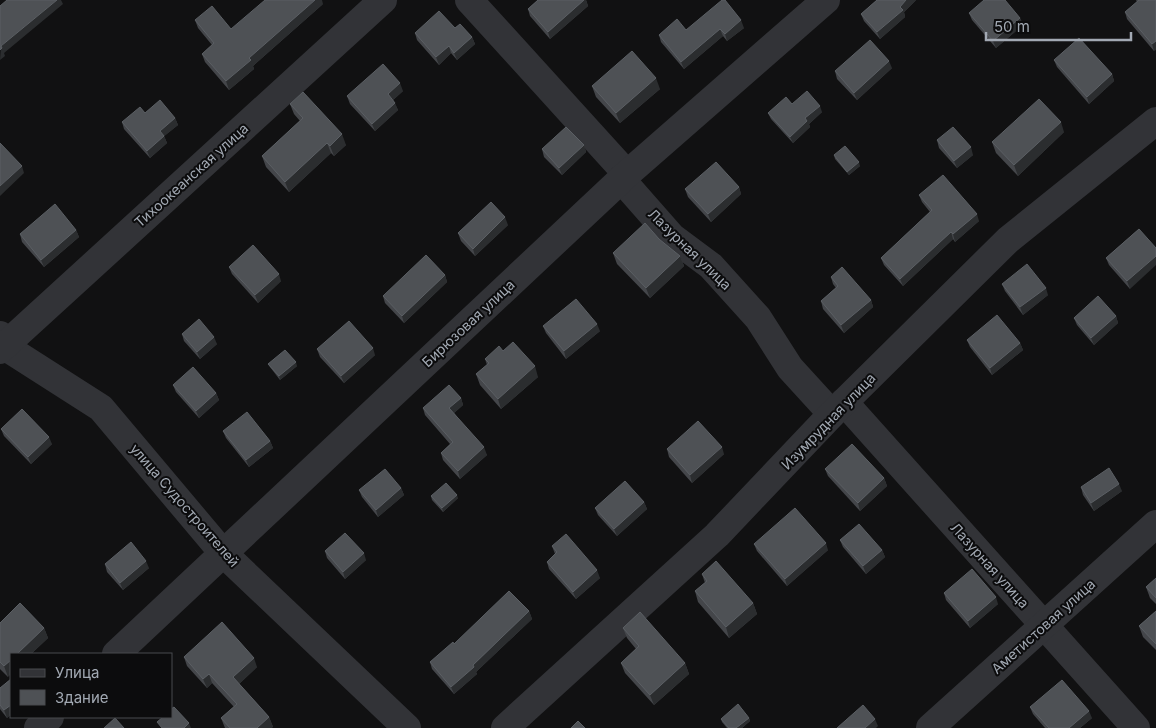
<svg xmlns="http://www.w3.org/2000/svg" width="1156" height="728" viewBox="0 0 1156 728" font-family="Inter,sans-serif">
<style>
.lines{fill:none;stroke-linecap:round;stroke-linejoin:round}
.minor{stroke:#323337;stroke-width:28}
.wall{fill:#44464a}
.shaded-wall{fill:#2b2d2f}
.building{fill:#4e5155;stroke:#5b5f64}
.labels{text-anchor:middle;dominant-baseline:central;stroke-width:4;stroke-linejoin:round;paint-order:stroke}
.street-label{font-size:14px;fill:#a2a9b3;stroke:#0c0c0d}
</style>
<rect width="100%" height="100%" fill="#111112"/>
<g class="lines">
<g class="minor">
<path d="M469,0L627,174"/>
<path d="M621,179L672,237L711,266L758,318L790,368L832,414"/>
<path d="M0,335L4,346L101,408L223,553L407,728"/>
<path d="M0,350L383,0"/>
<path d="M844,402L1136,728"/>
<path d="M116,654L627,174L826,0"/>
<path d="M38,728L50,717"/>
<path d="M505,728L717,535L832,414L1008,240L1156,121"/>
<path d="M930,728L1156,524"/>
</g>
</g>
<g class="wall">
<path d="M538,0H586L588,6L550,39L530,16L528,9Z"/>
<path d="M877,0H916L904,12L905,17L880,39L864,21L861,14Z"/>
<path d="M1136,0H1156L1154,51L1127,19L1125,12L1137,2Z"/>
<path d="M323,4L253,66L254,69L229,90L205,62L202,54L212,45L198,28L195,20L231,29Z"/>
<path d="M969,13L1020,18L1023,25L996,48L972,20Z"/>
<path d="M744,28L727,41L723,36L684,69L661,42L659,35L686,30Z"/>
<path d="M415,33L472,37L475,44L457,60L451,53L439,65L417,40Z"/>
<path d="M1054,60L1112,74L1114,81L1089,104L1057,67Z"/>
<path d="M892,68L857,100L837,79L835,71Z"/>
<path d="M592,86L660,89L620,123L596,97Z"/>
<path d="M403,91L393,100L398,110L375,131L350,104L347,96Z"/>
<path d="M290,104L346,145L334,156L331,153L289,192L266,167L262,156L300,121L294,114Z"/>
<path d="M792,104L822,112L809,124L810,127L793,143L771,119L768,113Z"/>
<path d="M145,113L175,118L178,125L164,136L167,143L150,158L124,129L122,122Z"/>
<path d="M1064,132L1018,176L996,153L992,142Z"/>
<path d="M937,140L973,155L957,168L939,148Z"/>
<path d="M584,145L586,152L562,175L544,157L542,149Z"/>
<path d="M834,155L860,166L849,175L835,159Z"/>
<path d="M739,187L741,194L711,222L688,197L685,189Z"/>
<path d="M919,195L979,221L955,242L953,239L903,286L884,265L881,258L930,212L922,202Z"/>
<path d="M508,225L475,256L461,241L458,233Z"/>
<path d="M1139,229L1130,289L1109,265L1106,258Z"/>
<path d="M76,230L79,237L44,267L22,242L20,234Z"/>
<path d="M613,253L680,256L684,266L650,298L617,264Z"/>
<path d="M229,267L281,281L258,303L232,274Z"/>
<path d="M445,275L447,282L404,323L385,303L383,296Z"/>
<path d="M831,277L871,300L873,307L844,333L823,309L821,301L836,288L833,284Z"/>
<path d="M1002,284L1048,295L1023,315L1005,291Z"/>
<path d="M1116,316L1118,323L1094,345L1077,325L1074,318Z"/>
<path d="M543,326L600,331L566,359L546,333Z"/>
<path d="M182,334L217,344L200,359L184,341Z"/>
<path d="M967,340L1020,343L1023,350L992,375L970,347Z"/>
<path d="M317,349L375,355L344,383L320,357Z"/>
<path d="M485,359L538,377L501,409L480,385L476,374L487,365Z"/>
<path d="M268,364L297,366L280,380L270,367Z"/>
<path d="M173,385L216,393L219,400L199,418L176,392Z"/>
<path d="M461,398L463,405L454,413L487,455L460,479L443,460L441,453L450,444L425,415L423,408Z"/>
<path d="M1,429L52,444L31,464L4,436Z"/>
<path d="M223,431L270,441L273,448L249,467L226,438Z"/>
<path d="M667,449L724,454L692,483L669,457Z"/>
<path d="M825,469L884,478L887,486L860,511L828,476Z"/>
<path d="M1081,487L1122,491L1094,511L1083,495Z"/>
<path d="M401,488L404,495L378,517L362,497L359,490Z"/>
<path d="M431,496L458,498L443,512L432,500Z"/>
<path d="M644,502L647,509L617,536L598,515L595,508Z"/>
<path d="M840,540L882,550L885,557L866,574L843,547Z"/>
<path d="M754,544L828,550L787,586L757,551Z"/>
<path d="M552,546L600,578L576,599L549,569L547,562L555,554Z"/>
<path d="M325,551L366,560L345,579L327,558Z"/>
<path d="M105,564L149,568L123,590L107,572Z"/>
<path d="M702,574L753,603L757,614L729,638L698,602L695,591L705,583Z"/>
<path d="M1156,578V604L1150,598L1146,587Z"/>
<path d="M944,593L998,604L970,628L946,600Z"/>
<path d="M529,611L532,619L476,672L477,674L454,694L432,669L430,662L454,644Z"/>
<path d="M1156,611V650L1143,637L1139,626Z"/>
<path d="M0,623L44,628L48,638L31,654H11L8,677L0,669Z"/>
<path d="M623,628L685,663L689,674L654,705L625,673L621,663L636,649L627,638Z"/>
<path d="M184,657L257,667L239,684L269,717L273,727L271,728H225L221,718L234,707L212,683L207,688L187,666Z"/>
<path d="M11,679V714L7,718L0,709V688Z"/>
<path d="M1030,707L1092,718L1080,728H1045L1033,714Z"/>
<path d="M749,718L750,721L742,728H727L722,722L721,719Z"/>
</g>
<g class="shaded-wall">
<path d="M57,0H61L63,4L4,53L5,56L0,60L1,46Z"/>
<path d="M315,0H322L323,4L253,66L254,69L229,90L226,81L249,58Z"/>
<path d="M584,0H586L588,6L550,39L548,32Z"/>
<path d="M906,0H916L904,12L905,17L880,39L877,32Z"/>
<path d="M1020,18L1023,25L996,48L993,41Z"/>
<path d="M741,20L744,28L727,41L725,34Z"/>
<path d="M720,29L723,36L684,69L681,62Z"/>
<path d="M472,37L475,44L457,60L454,53Z"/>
<path d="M1156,41V50L1154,51L1152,44Z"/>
<path d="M449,46L451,53L439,65L436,57Z"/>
<path d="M889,61L892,68L857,100L854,93Z"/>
<path d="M1112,74L1114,81L1089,104L1087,97Z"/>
<path d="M656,78L660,89L620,123L616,113Z"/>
<path d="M400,83L403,91L391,102L388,94Z"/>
<path d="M395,103L398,110L375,131L372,124Z"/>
<path d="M820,106L822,112L809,124L810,127L793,143L790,137L805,118Z"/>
<path d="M175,118L178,125L162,138L160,131Z"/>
<path d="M1061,122L1064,132L1018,176L1014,165Z"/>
<path d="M342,134L346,145L334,156L330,146Z"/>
<path d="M164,136L167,143L150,158L147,151Z"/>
<path d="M327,143L331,153L289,192L285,182Z"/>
<path d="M584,145L586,152L562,175L559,168Z"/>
<path d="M971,147L973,155L957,168L954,161Z"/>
<path d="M859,162L860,166L849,175L847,172Z"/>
<path d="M22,166L24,173L0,196V186Z"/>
<path d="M739,187L741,194L711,222L708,214Z"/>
<path d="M977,214L979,221L955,242L953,234Z"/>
<path d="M505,217L508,225L475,256L473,249Z"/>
<path d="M76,230L79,237L44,267L41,260Z"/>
<path d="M951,232L953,239L903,286L900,279Z"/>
<path d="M680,256L684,266L650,298L646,288Z"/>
<path d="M1156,256V265L1130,289L1127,281Z"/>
<path d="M279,274L281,281L258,303L255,295Z"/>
<path d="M445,275L447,282L404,323L402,316Z"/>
<path d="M1046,288L1048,295L1023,315L1020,307Z"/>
<path d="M871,300L873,307L844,333L841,325Z"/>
<path d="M1116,316L1118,323L1094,345L1091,338Z"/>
<path d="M597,324L600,331L566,359L564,351Z"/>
<path d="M214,337L217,344L200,359L197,352Z"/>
<path d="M1020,343L1023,350L992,375L990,368Z"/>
<path d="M373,348L375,355L344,383L341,376Z"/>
<path d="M296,362L297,366L280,380L279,376Z"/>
<path d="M535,366L538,377L501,409L498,399Z"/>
<path d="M216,393L219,400L199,418L196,411Z"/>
<path d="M461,398L463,405L452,415L449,408Z"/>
<path d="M49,437L52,444L31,464L28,457Z"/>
<path d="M270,441L273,448L249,467L246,460Z"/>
<path d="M484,447L487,455L460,479L458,471Z"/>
<path d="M722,447L724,454L692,483L690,475Z"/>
<path d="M884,478L887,486L860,511L858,503Z"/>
<path d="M1119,484L1122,491L1094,511L1091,503Z"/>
<path d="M401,488L404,495L378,517L376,510Z"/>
<path d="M457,495L458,498L443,512L442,508Z"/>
<path d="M644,502L647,509L617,536L614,529Z"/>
<path d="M826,543L828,550L787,586L785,579Z"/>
<path d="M882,550L885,557L866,574L863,566Z"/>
<path d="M364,553L366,560L345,579L343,572Z"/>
<path d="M146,561L149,568L123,590L120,583Z"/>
<path d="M597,570L600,578L576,599L573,592Z"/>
<path d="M996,597L998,604L970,628L968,621Z"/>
<path d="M753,603L757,614L729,638L726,627Z"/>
<path d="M529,611L532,619L476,672L477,674L454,694L451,687Z"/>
<path d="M44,628L48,638L31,654H17Z"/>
<path d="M254,658L257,667L236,687L233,677Z"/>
<path d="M11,660V674L8,677L4,666Z"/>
<path d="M685,663L689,674L654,705L650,695Z"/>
<path d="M209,674L212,683L207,688L203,679Z"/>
<path d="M11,705V714L7,718L4,710Z"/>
<path d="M1089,711L1092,718L1080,728H1069Z"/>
<path d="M269,717L273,727L271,728H257Z"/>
<path d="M749,718L750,721L742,728H736Z"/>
<path d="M875,719L878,726L876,728H865Z"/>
<path d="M189,723L191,728H184Z"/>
</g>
<g class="building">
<path d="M7,0H57L1,46L2,48L0,50V6Z"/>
<path d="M265,0H315L249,58L251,60L226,81L202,54L214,43L195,20L212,6L231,29Z"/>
<path d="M538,0H584L548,32L528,9Z"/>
<path d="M722,0H725L741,20L725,34L720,29L681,62L659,35L677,19L686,30Z"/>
<path d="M877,0H906L900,7L903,10L877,32L861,14Z"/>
<path d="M984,0H1005L1020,18L993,41L969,13Z"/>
<path d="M1139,0H1156V41L1152,44L1125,12Z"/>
<path d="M439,11L455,28L460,24L472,37L454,53L449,46L436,57L415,33Z"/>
<path d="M1079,38L1112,74L1087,97L1054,60Z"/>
<path d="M870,40L889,61L854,93L835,71Z"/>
<path d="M632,51L656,78L616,113L592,86Z"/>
<path d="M383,64L400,83L388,94L395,103L372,124L347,96Z"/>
<path d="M807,91L820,106L805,118L807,121L790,137L768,113L786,97L792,104Z"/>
<path d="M303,92L342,134L330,146L327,143L285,182L262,156L303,118L290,104Z"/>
<path d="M1039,99L1061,122L1014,165L992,142Z"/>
<path d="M160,100L175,118L160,131L164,136L147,151L122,122L140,107L145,113Z"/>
<path d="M566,127L584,145L559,168L542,149Z"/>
<path d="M953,127L971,147L954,161L937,140Z"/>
<path d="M0,143L22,166L0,186Z"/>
<path d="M845,146L859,162L847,172L834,155Z"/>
<path d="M716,162L739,187L708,214L685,189Z"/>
<path d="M943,175L977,214L953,234L951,232L900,279L881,258L932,210L919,195Z"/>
<path d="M491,202L505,217L473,249L458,233Z"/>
<path d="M55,204L76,230L41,260L20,234Z"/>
<path d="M645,223L659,239L680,256L646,288L613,253Z"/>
<path d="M1139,229L1156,248V256L1127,281L1106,258Z"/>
<path d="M253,245L279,274L255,295L229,267Z"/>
<path d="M426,255L445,275L402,316L383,296Z"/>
<path d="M1027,264L1046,288L1020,307L1002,284Z"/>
<path d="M842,267L871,300L841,325L821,301L838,286L831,277Z"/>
<path d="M1098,296L1116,316L1091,338L1074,318Z"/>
<path d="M576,299L597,324L564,351L543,326Z"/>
<path d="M997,315L1020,343L990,368L967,340Z"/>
<path d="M199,319L214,337L197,352L182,334Z"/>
<path d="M349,321L373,348L341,376L317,349Z"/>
<path d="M513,342L535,366L498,399L476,374L489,363L485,359L499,346L503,351Z"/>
<path d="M285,350L296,362L279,376L268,364Z"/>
<path d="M193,367L216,393L196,411L173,385Z"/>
<path d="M449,385L461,398L449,408L484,447L458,471L441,453L453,442L423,408Z"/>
<path d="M22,409L49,437L28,457L1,429Z"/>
<path d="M247,412L270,441L246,460L223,431Z"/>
<path d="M698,421L722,447L690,475L667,449Z"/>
<path d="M852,444L884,478L858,503L825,469Z"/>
<path d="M1109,468L1119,484L1091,503L1081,487Z"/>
<path d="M385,469L401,488L376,510L359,490Z"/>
<path d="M625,481L644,502L614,529L595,508Z"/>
<path d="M446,483L457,495L442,508L431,496Z"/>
<path d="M795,508L826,543L785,579L754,544Z"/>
<path d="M859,524L882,550L863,566L840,540Z"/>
<path d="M345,533L364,553L343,572L325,551Z"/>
<path d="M566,534L597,570L573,592L547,562L557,552L552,546Z"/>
<path d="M131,542L146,561L120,583L105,564Z"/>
<path d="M716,561L753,603L726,627L695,591L707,581L702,574Z"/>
<path d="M972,569L996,597L968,621L944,593Z"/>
<path d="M1156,578V598L1146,587Z"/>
<path d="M509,591L529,611L473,665L474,667L451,687L430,662L453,642L454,644Z"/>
<path d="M20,603L44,628L17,654H11V660L4,666L0,662V623Z"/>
<path d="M1156,611V644L1139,626Z"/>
<path d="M640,612L685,663L650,695L621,663L639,646L623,628Z"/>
<path d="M222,622L254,658L233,677L269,717L257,728H230L221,718L237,704L209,674L203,679L184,657Z"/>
<path d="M11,679V705L4,710L0,705V688Z"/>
<path d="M1062,680L1089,711L1069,728H1049L1030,707Z"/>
<path d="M738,704L749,718L736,728H729L721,719Z"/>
<path d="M863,705L875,719L865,728H837Z"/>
<path d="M174,707L189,723L184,728H162L157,722L163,717H171V709Z"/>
<path d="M115,718L124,728H104Z"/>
<path d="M578,721L585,728H571Z"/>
</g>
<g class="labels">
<g class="street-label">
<text transform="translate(191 175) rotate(-42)">Тихоокеанская улица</text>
<text transform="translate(690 249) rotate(44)">Лазурная улица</text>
<text transform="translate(468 323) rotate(-43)">Бирюзовая улица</text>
<text transform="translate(828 421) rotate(-46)">Изумрудная улица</text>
<text transform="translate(185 505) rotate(49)">улица Судостроителей</text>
<text transform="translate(990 565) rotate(48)">Лазурная улица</text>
<text transform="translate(1043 626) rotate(-42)">Аметистовая улица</text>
</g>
</g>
<rect x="10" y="653" width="162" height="65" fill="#0c0c0d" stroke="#484b4f"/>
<rect x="20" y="669" width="25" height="8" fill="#323337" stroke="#484b4f"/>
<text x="55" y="678" font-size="15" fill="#a2a9b3">Улица</text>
<rect x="20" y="690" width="25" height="15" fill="#4e5155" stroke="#484b4f"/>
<text x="55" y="703" font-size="15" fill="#a2a9b3">Здание</text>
<path d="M986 32v8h145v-8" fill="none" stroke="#a2a9b3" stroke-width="2.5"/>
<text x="994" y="32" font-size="15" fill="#a2a9b3" stroke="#0c0c0d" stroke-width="4" paint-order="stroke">50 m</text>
</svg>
